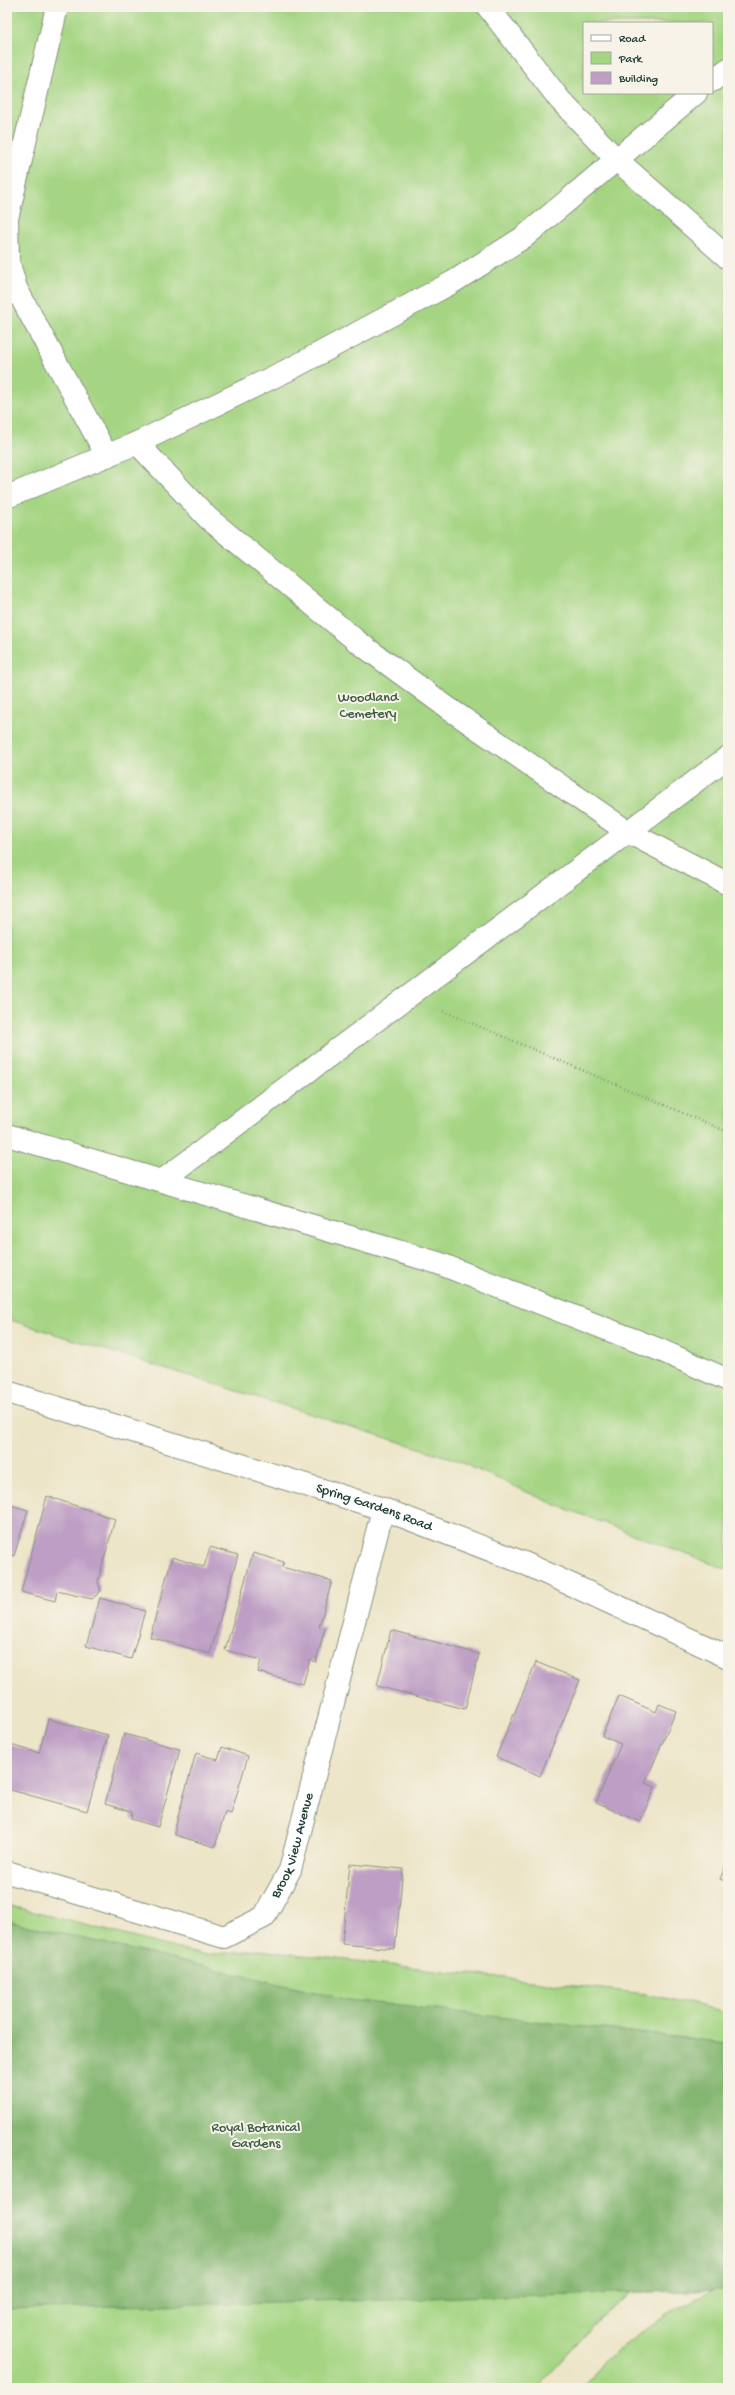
<svg xmlns="http://www.w3.org/2000/svg" width="735" height="2395" viewBox="0 0 735 2395" font-family="'Gochi Hand',sans-serif">
<style>
.green{fill:#a5d583;stroke:#62895c;fill-rule:evenodd}
.forest{fill:#84b671;stroke:#527a52}
.building{fill:#be9ec5}
.lines{fill:none;stroke-linecap:round;stroke-linejoin:round}
.minor-casing{stroke:#86917e;stroke-width:24}
.path{stroke:#86917e;stroke-width:2.5;stroke-dasharray:1 3;stroke-linecap:butt}
.minor{stroke:#fff;stroke-width:22}
.labels{text-anchor:middle;dominant-baseline:central;stroke-width:4;stroke-linejoin:round;paint-order:stroke}
.park-label{font-size:14px;fill:#3a5b44;stroke:#f7f3e8}
.street-label{font-size:14px;fill:#1f3d34;stroke:#f7f3e8}
</style>
<rect width="100%" height="100%" fill="#f7f3e8"/>
<filter id="ink" filterUnits="userSpaceOnUse"><feTurbulence type="fractalNoise" baseFrequency=".025" numOctaves="2"/><feDisplacementMap in="SourceGraphic" scale="8" xChannelSelector="R" yChannelSelector="G"/><feConvolveMatrix kernelMatrix="1 2 1 2 8 2 1 2 1" color-interpolation-filters="sRGB"/></filter>
<filter id="wash" filterUnits="userSpaceOnUse"><feTurbulence type="fractalNoise" baseFrequency=".012" numOctaves="4" result="noise"/><feDisplacementMap in="SourceGraphic" scale="16" xChannelSelector="R" yChannelSelector="G"/><feGaussianBlur stdDeviation="0.9" result="paint"/><feColorMatrix in="noise" values="0 0 0 0 0 0 0 0 0 0 0 0 0 0 0 0 0 1.4 0 .05"/><feComposite in="paint" operator="in"/></filter>
<g filter="url(#wash)">
<rect width="100%" height="100%" fill="#ede5c8"/>
<g class="green">
<path d="M7,7H728V1570L556,1505L451,1458L7,1319ZM584,23H712V93H584Z"/>
<path d="M7,1905L202,1955L259,1950L646,1994L728,2012V2281L677,2258L601,2317L546,2377L540,2388H7Z"/>
<path d="M728,2283V2388H584L601,2363L666,2314Z"/>
</g>
<path class="forest" d="M7,1921L349,2000L728,2043V2290L7,2309Z"/>
<g id="blocks">
<g class="building">
<path d="M47,1496L115,1519L98,1581L101,1591L92,1599L57,1591L55,1601L21,1592Z"/>
<path d="M7,1504L28,1510L14,1556L7,1554Z"/>
<path d="M210,1547L238,1555L210,1654L150,1637L172,1557L204,1567Z"/>
<path d="M253,1553L284,1562L282,1567L332,1581L319,1627L325,1628L316,1662L310,1660L303,1684L258,1672L261,1660L225,1650Z"/>
<path d="M100,1598L145,1611L131,1659L86,1646Z"/>
<path d="M391,1630L479,1654L465,1709L377,1686Z"/>
<path d="M536,1662L580,1680L540,1776L496,1757Z"/>
<path d="M619,1696L656,1712L659,1704L676,1711L645,1783L655,1787L640,1822L596,1803L621,1744L602,1736Z"/>
<path d="M48,1719L108,1735L87,1811L7,1789V1744L39,1753Z"/>
<path d="M124,1734L180,1749L158,1827L131,1819L132,1812L105,1804Z"/>
<path d="M222,1747L248,1756L231,1814L225,1812L215,1847L175,1835V1827L196,1753L218,1760Z"/>
<path d="M728,1860V1882L720,1879Z"/>
<path d="M350,1864L403,1869L395,1949L342,1944Z"/>
</g>
</g>
</g>
<g filter="url(#ink)">
<use href="#blocks" fill-opacity="0" stroke="#86917e" stroke-width="1"/>
<g class="lines">
<g class="minor-casing">
<g id="minor">
<path d="M57,7L7,219L8,260L16,288L107,456"/>
<path d="M488,7L560,100L617,160L728,258"/>
<path d="M712,81L728,69"/>
<path d="M137,443L208,518L358,642L448,708L628,832L728,884"/>
<path d="M7,497L137,443L294,367L453,282L524,237L696,93"/>
<path d="M7,1135L438,1263L660,1350L728,1380"/>
<path d="M163,1180L728,757"/>
<path id="s1" d="M7,1392L383,1509L524,1563L728,1657"/>
<path id="s2" d="M7,1872L224,1937L264,1917L290,1870L383,1509"/>
</g>
</g>
<path class="path" d="M443,1011L728,1132"/>
<use href="#minor" class="minor"/>
</g>
</g>
<g class="labels">
<g class="park-label">
<text x="368" y="698">Woodland<tspan x="368" dy="16">Cemetery</tspan></text>
<text x="256" y="2128">Royal Botanical<tspan x="256" dy="16">Gardens</tspan></text>
</g>
<g class="street-label">
<text stroke="none"><textPath href="#s1" startOffset="385">Spring Gardens Road</textPath></text>
<text stroke="none"><textPath href="#s2" startOffset="349">Brook View Avenue</textPath></text>
</g>
</g>
<rect width="735" height="2395" fill="none" stroke="#f7f3e8" stroke-width="24"/>
<rect x="583" y="22" width="130" height="72" fill="#f7f3e8" stroke="#a1aaa0"/>
<rect x="591" y="35" width="20" height="6" fill="#ffffff" stroke="#a1aaa0"/>
<text x="619" y="42" font-size="12" fill="#1f3d34">Road</text>
<rect x="591" y="52" width="20" height="12" fill="#a5d583" stroke="#a1aaa0"/>
<text x="619" y="62" font-size="12" fill="#1f3d34">Park</text>
<rect x="591" y="72" width="20" height="12" fill="#be9ec5" stroke="#a1aaa0"/>
<text x="619" y="82" font-size="12" fill="#1f3d34">Building</text>
</svg>
